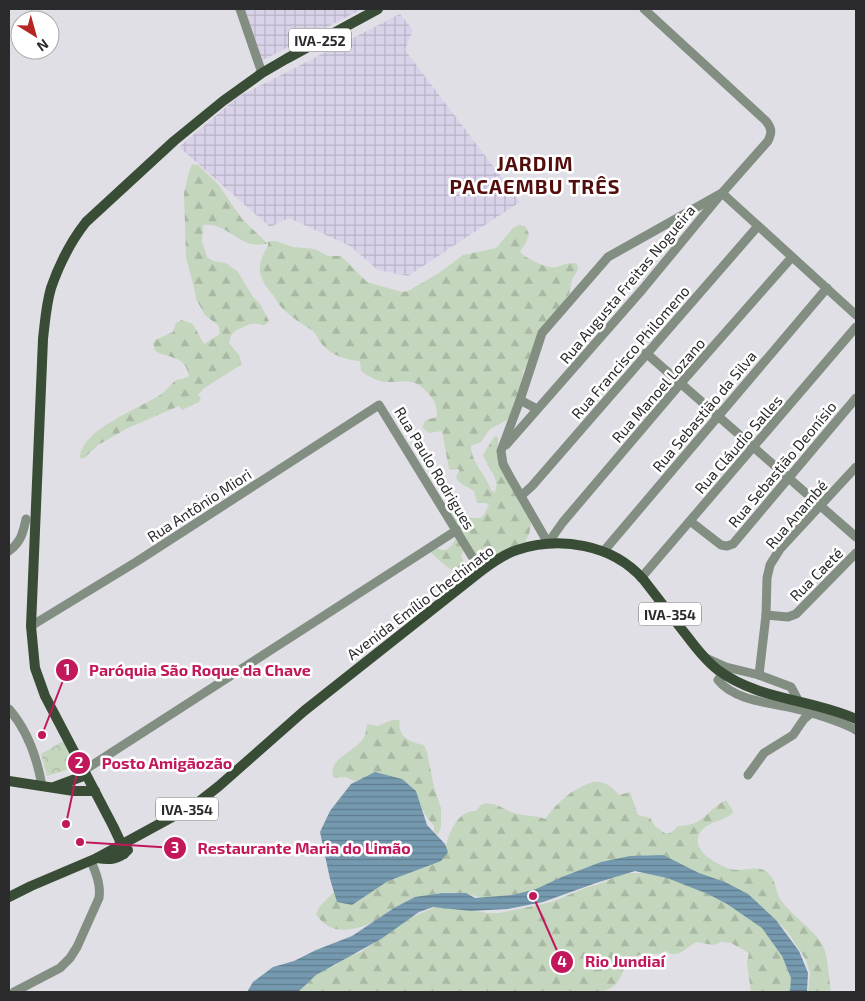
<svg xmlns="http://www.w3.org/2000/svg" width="865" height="1001" viewBox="0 0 865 1001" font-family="'Exo 2',sans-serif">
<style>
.industrial{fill:url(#industrial-grid)}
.forest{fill:url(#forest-firs)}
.park{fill:url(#park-crowns)}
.water{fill:url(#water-rules)}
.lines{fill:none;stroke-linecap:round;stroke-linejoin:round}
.minor{stroke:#838e82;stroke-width:9}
.major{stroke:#394c36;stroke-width:10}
.labels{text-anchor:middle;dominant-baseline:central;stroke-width:5;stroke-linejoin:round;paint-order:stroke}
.shield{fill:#fff;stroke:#6b6a6c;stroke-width:1}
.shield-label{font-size:14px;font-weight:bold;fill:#2b2a2d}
.street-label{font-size:15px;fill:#2b2a2d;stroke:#fff}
.district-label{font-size:20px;font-weight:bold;letter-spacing:1px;fill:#520e0c;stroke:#fff}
.leader{fill:none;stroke:#c2185b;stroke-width:2}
.callout-dot{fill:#c2185b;stroke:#fff;stroke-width:2}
.mark-label{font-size:15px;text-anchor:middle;font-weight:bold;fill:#fff}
.callout-label{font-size:16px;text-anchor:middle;font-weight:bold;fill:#c2185b;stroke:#fff;stroke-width:5;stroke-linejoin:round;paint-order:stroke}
</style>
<defs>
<pattern id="industrial-grid" width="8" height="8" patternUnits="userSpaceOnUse" patternTransform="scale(1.25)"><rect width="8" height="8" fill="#d9d2e8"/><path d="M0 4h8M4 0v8" fill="none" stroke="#bab4c7"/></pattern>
<pattern id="forest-firs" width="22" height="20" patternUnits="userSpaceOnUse" patternTransform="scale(1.25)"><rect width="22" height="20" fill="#c4d6bd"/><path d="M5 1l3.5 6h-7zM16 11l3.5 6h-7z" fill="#a9b8a3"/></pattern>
<pattern id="park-crowns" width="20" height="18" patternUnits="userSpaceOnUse" patternTransform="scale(1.25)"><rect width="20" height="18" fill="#c4d6bd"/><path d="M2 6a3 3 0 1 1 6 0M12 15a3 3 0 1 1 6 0" fill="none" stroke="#a9b8a3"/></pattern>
<pattern id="water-rules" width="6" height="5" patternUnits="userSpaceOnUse" patternTransform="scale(1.25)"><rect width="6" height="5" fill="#7599ae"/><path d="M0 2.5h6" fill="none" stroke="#607d8e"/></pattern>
</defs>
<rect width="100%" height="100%" fill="#e1dfe6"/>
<g class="industrial">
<path d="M243,9H362L261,61Z"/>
<path d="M400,14L413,30L405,50L520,202L408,276L378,270L350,246L289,218L270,227L179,147L238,97Z"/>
</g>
<g class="forest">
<path d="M192,164L198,165L218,184L242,219L267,243L270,241H276L293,247L315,249L328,256H341L367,282L402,292L408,291L439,273L463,255L496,248L513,228L519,225L525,226L529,234L526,243L520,251C522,257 543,266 550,267C560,269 566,260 577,264L578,269L572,280L569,294L547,325L533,357L523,371L520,393L509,419L490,429L481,442L473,445L471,447C472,464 486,474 491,490L495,492C501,479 487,467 483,455L494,437L496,436L498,438V451L530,509L531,524L529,534L524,544C512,549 495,561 482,558C475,557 472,549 465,548L461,556L468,570L466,574L462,576C453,572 435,558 430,551L433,546L441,550H446C464,538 451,526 451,511C457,514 476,522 483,516C485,514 487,508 489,505L486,503H477L474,491C467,486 459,485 456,477L459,471V469L452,470L449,469L442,431L429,433L422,427L426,420L437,417C437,406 435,400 427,392C413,377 405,382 387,382C378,382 368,376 361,371L360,361C346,360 330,355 322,344C318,340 317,335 313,331C302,324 291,317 282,308C278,304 276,299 273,295C258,277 255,267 268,246V243C240,252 229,221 203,225L202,241L207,257L213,261L226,263L238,272L253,297L260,304L269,321C264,329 258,322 251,324C248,324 246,326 244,327C235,330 231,333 229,343L239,355L242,364L203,389L198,395L201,398L199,402L182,410L179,406L128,428L98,445L84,458H80C81,429 139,409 160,395C166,391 170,385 175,381C179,379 185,379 189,376C185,355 170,359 155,351L153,344L155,340L173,332L176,323L181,320L193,324L204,344L220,334L219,326L205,315L196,299L194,287L186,258L184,193L189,172Z"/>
<path d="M392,720H399C400,723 399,726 400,729C402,740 415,743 424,745L427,752L434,787L441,808V828L437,835L434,830V826L425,815L421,805L415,795L376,775L355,781L345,777L334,778C325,761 355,751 363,739C366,735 366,729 367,724L378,726Z"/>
<path d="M593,782C605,781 611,786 619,795L630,792L638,815L650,818L655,826L666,834L672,832L678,826C704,826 705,811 726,800L733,811L732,814C723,821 710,821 702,830C687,848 715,864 730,869C742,873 756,864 767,872C776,879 775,890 780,899C792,916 810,926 822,944C828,953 829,980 831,992H808L810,973L806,960L787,931L765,910L752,899L672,862L494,902C475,895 455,890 434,894C401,902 342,956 316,914L320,906L335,891L444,855C447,839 455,810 476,811L481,805C495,800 501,809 514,813C524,816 535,815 545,819C559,801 571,789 593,782Z"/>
<path d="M627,873H648L665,876L721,895L776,936L799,992H751L747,962L749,953L731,943L721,942L713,945L697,942C685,947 679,960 666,951C655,957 643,951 632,958C626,961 624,968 622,974C613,996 594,992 575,992L572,991L571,992H289L319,971L335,966L342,959L361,952L408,919L435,907L446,906L487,913H499L552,902L585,888L605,882L620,874Z"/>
</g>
<path class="park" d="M65,740L76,767L47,776L41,754Z"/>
<g class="water">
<path d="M375,772L402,779L416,791L427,825L445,844L448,852L441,861L388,881L352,905L337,902L330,879L320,832L330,811L351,784Z"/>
<path d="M663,855L699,873L725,882L748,894L776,920L799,951L808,973L807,992H790L791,978L782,956L762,928L727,904L708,894L667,878L635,871L596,883L543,902L508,909L471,911L433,907L419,912L381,939L316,975L298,992H247L253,982L273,967L294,961L316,950L352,936L394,908L415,897L442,893H466L475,898L513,895L536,889L562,877L601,862L630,856Z"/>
</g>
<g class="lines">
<g class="minor">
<path d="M240,9L262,73"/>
<path d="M792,257L681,383L563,522L548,543L510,477L503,464L501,451L520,400L542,333L608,257L722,193L856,315"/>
<path d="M646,353L856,537"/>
<path d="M520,400L537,409"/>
<path d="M506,445L642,290L722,193L768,141C772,132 772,129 766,121L644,9"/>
<path d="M521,496L532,486L758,226"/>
<path d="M690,521L721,545L727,546L733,544L856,398"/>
<path d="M9,551C21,542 23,533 26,519"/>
<path d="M603,552L827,288"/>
<path d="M641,578L856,327"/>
<path d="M766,615L788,617L796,614L856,553"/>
<path d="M31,626L136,562L379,405L481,571"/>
<path d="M706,658L726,667L759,675L791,687L798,700"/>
<path d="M723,673L718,680C735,702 776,703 801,710C819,715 840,721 856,730"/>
<path d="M759,675L766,615L767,578L770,565L780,549L856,467"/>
<path d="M9,709C28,731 37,757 42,786"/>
<path d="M83,771L457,530"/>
<path d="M748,775L764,753L793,735L804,719L811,713"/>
<path d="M14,992L60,968L70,958L77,947L99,898C101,885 96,873 91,861"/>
</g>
<g class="major">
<path d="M9,781L74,791H95"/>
<path d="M54,787L86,775"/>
<path d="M124,854L122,845L113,826L45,696L35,668L31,626L43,339C45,322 46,305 51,288C59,265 71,241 86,222L174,141L223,101L262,73L286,59L378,9"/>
<path d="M97,858C109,860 119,860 128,850"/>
<path d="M9,897L31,886L97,858L196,804L219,786L304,711L481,571C492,563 504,554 517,550C560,536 612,544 643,579C658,598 672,617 687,636C696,648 706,661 718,670C758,700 812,699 856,719"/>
</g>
</g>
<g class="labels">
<g class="shield">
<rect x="289" y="28.5" width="62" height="23" rx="4"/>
<rect x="639" y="602.5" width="62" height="23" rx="4"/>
<rect x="156" y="797.5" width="62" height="23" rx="4"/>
</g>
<g class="shield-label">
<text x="320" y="40">IVA-252</text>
<text x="670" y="614">IVA-354</text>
<text x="187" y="809">IVA-354</text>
</g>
<g class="street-label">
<text transform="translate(627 284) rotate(-50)">Rua Augusta Freitas Nogueira</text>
<text transform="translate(630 352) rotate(-49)">Rua Francisco Philomeno</text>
<text transform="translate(658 390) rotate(-49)">Rua Manoel Lozano</text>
<text transform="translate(704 411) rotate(-50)">Rua Sebastião da Silva</text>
<text transform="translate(738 444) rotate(-49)">Rua Cláudio Salles</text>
<text transform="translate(782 464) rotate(-50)">Rua Sebastião Deonísio</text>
<text transform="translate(435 468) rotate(59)">Rua Paulo Rodrigues</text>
<text transform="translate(199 505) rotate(-33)">Rua Antônio Miori</text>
<text transform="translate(796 514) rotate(-49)">Rua Anambé</text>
<text transform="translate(816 574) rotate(-45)">Rua Caeté</text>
<text transform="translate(420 602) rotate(-37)">Avenida Emílio Chechinato</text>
</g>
<g class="district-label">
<text x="535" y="163">JARDIM<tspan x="535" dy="23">PACAEMBU TRÊS</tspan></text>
</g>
</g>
<path class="leader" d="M42 735L67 670M66 824L79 763M80 842L175 848M533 896L562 962"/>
<g class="callout-dot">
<circle cx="42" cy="735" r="5"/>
<circle cx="66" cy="824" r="5"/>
<circle cx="80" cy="842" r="5"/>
<circle cx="533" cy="896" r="5"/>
<circle cx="67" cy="670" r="12"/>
<circle cx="79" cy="763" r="12"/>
<circle cx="175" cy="848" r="12"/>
<circle cx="562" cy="962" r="12"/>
</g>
<g class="mark-label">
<text x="67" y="675">1</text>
<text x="79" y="768">2</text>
<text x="175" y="853">3</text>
<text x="562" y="967">4</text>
</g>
<g class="callout-label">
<text x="200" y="676">Paróquia São Roque da Chave</text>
<text x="167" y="769">Posto Amigãozão</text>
<text x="304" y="854">Restaurante Maria do Limão</text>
<text x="625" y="967">Rio Jundiaí</text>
</g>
<rect width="865" height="1001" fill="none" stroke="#2b2a2d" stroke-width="20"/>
<g transform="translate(35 35) rotate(143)"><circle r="24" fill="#ffffff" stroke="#aaaaab"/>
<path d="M0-4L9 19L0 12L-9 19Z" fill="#b52623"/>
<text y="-8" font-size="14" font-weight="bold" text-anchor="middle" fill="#2b2a2d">N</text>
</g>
</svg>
